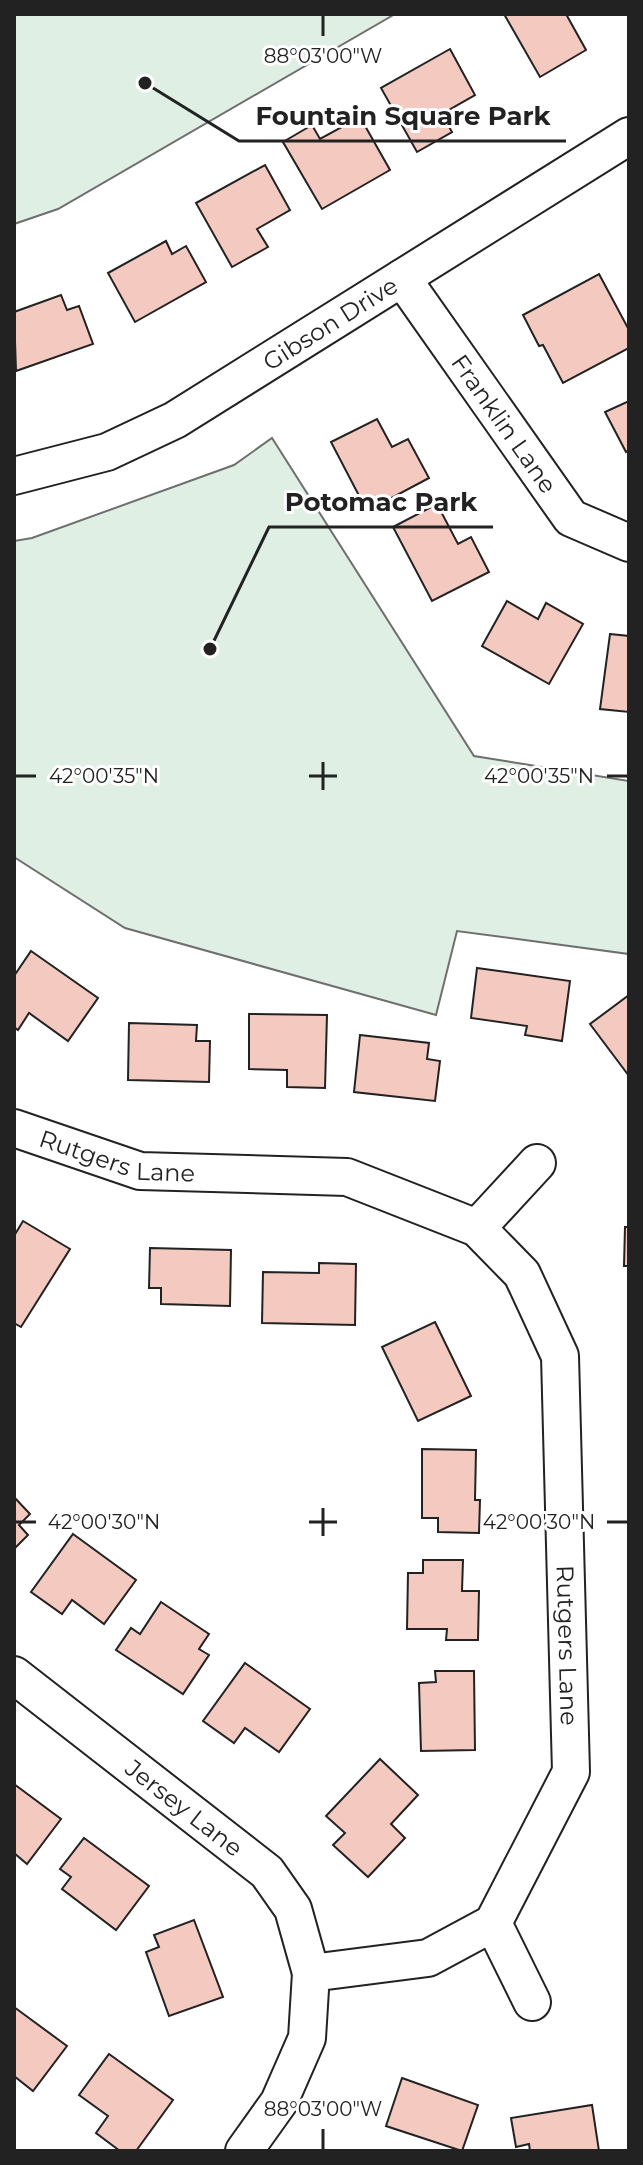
<svg xmlns="http://www.w3.org/2000/svg" width="643" height="2165" viewBox="0 0 643 2165" font-family="Montserrat,sans-serif">
<style>
.green{fill:#e0efe3;stroke:#6f6f6f;stroke-width:2}
.building{fill:#f3c9c0;stroke:#222;stroke-width:2}
.lines{fill:none;stroke-linecap:round;stroke-linejoin:round}
.minor-casing{stroke:#222;stroke-width:40}
.minor{stroke:#fff;stroke-width:36}
.ticks{fill:none;stroke:#222;stroke-width:3}
.labels{text-anchor:middle;dominant-baseline:central;stroke-width:6;stroke-linejoin:round;paint-order:stroke}
.street-label{font-size:24px;fill:#222;stroke:#fff}
.ticks-label{font-size:20px;text-anchor:middle;fill:#222;stroke:#fff;stroke-width:6;stroke-linejoin:round;paint-order:stroke}
.leader{fill:none;stroke:#222;stroke-width:3}
.callout-dot{fill:#222;stroke:#fff;stroke-width:3}
.callout-label{font-size:26px;text-anchor:middle;font-weight:bold;fill:#222;stroke:#fff;stroke-width:6;stroke-linejoin:round;paint-order:stroke}
</style>
<rect width="100%" height="100%" fill="#fff"/>
<g class="green">
<path d="M14,14H395L58,209L14,224Z"/>
<path d="M272,438L474,756L629,781V954L457,931L436,1015L125,928L14,857V541L32,538L234,465Z"/>
</g>
<g class="building">
<path d="M504,14H566L586,50L540,77Z"/>
<path d="M450,49L475,95L442,114L452,132L417,152L381,88Z"/>
<path d="M360,117L390,170L322,209L283,142L312,125L320,139Z"/>
<path d="M265,165L290,210L257,229L268,247L232,267L196,203Z"/>
<path d="M166,241L172,254L186,246L206,282L135,322L108,273Z"/>
<path d="M599,274L629,330V348L563,383L543,345L539,346L523,315Z"/>
<path d="M61,295L67,310L79,306L93,344L16,371L14,312Z"/>
<path d="M629,401V450L626,452L605,412Z"/>
<path d="M377,419L392,447L408,439L429,478L367,511L331,442Z"/>
<path d="M437,504L458,544L471,537L489,572L432,601L393,527Z"/>
<path d="M507,601L538,619L546,603L583,624L549,684L482,646Z"/>
<path d="M610,634L629,636V712L600,709Z"/>
<path d="M31,951L98,998L68,1041L29,1013L18,1030L14,1027V976Z"/>
<path d="M477,968L570,981L562,1041L525,1035L527,1026L471,1018Z"/>
<path d="M629,995V1076L590,1024Z"/>
<path d="M249,1014L327,1015L325,1088L287,1087V1070L249,1069Z"/>
<path d="M129,1023L197,1025L196,1041H210L209,1082L128,1080Z"/>
<path d="M360,1035L429,1043L427,1059L440,1061L435,1101L354,1092Z"/>
<path d="M23,1221L70,1249L21,1327L14,1323V1236Z"/>
<path d="M625,1227H629V1266H624Z"/>
<path d="M150,1248L231,1250L230,1306L161,1304V1288H149Z"/>
<path d="M319,1263L356,1264L355,1325L262,1323L263,1272L319,1273Z"/>
<path d="M435,1322L471,1396L418,1421L382,1347Z"/>
<path d="M422,1449L476,1450L475,1500H480L479,1533L438,1532V1518H422Z"/>
<path d="M14,1497L30,1514L19,1525L28,1535L14,1549Z"/>
<path d="M73,1534L136,1580L104,1624L72,1600L62,1614L31,1592Z"/>
<path d="M423,1560H463L462,1591H479L478,1640H446L447,1629H407L408,1573H423Z"/>
<path d="M161,1602L209,1634L199,1649L209,1655L183,1694L116,1650L131,1628L140,1634Z"/>
<path d="M245,1663L310,1709L279,1752L245,1728L234,1743L203,1721Z"/>
<path d="M435,1671H474L475,1750L421,1751L419,1683L436,1682Z"/>
<path d="M380,1759L418,1795L391,1824L405,1838L368,1877L333,1845L345,1833L326,1816Z"/>
<path d="M14,1784L61,1819L27,1864L14,1853Z"/>
<path d="M84,1838L149,1886L116,1930L62,1889L71,1877L60,1869Z"/>
<path d="M194,1920L223,1997L169,2016L146,1952L159,1947L154,1935Z"/>
<path d="M14,2007L67,2046L33,2091L14,2076Z"/>
<path d="M109,2054L173,2100L136,2151H120L96,2133L108,2116L79,2095Z"/>
<path d="M402,2078L478,2105L462,2151L386,2126Z"/>
<path d="M592,2105L599,2151H530L529,2144L516,2147L511,2118Z"/>
</g>
<g class="lines">
<g class="minor-casing">
<g id="minor">
<path id="s1" d="M402,278L571,518L629,543"/>
<path id="s2" d="M14,476L107,452L175,420L629,136"/>
<path id="s3" d="M14,1128L140,1171L347,1177L477,1228L522,1274L560,1356L571,1772L493,1923L428,1958L311,1973L307,2038L279,2102L244,2151"/>
<path d="M477,1228L537,1163"/>
<path id="s4" d="M14,1675L267,1872L293,1909L311,1973"/>
<path d="M493,1923L532,2002"/>
</g>
</g>
<use href="#minor" class="minor"/>
</g>
<path class="ticks" d="M323,16V36M323,762V790M16,776H36M309,776H337M607,776H627M323,1508V1536M16,1522H36M309,1522H337M607,1522H627M323,2129V2149"/>
<g class="labels">
<g class="street-label">
<text stroke="none"><textPath href="#s2" startOffset="354">Gibson Drive</textPath></text>
<text stroke="none"><textPath href="#s1" startOffset="178">Franklin Lane</textPath></text>
<text stroke="none"><textPath href="#s3" startOffset="108">Rutgers Lane</textPath></text>
<text stroke="none"><textPath href="#s3" startOffset="924">Rutgers Lane</textPath></text>
<text stroke="none"><textPath href="#s4" startOffset="216">Jersey Lane</textPath></text>
</g>
</g>
<g class="ticks-label">
<text x="323" y="63">88°03'00"W</text>
<text x="104" y="783">42°00'35"N</text>
<text x="539" y="783">42°00'35"N</text>
<text x="104" y="1529">42°00'30"N</text>
<text x="539" y="1529">42°00'30"N</text>
<text x="323" y="2116">88°03'00"W</text>
</g>
<path class="leader" d="M145 83L239 141H566M210 649L269 527H493"/>
<g class="callout-dot">
<circle cx="145" cy="83" r="8"/>
<circle cx="210" cy="649" r="8"/>
</g>
<g class="callout-label">
<text x="403" y="125">Fountain Square Park</text>
<text x="381" y="511">Potomac Park</text>
</g>
<rect width="643" height="2165" fill="none" stroke="#222222" stroke-width="32"/>
</svg>
